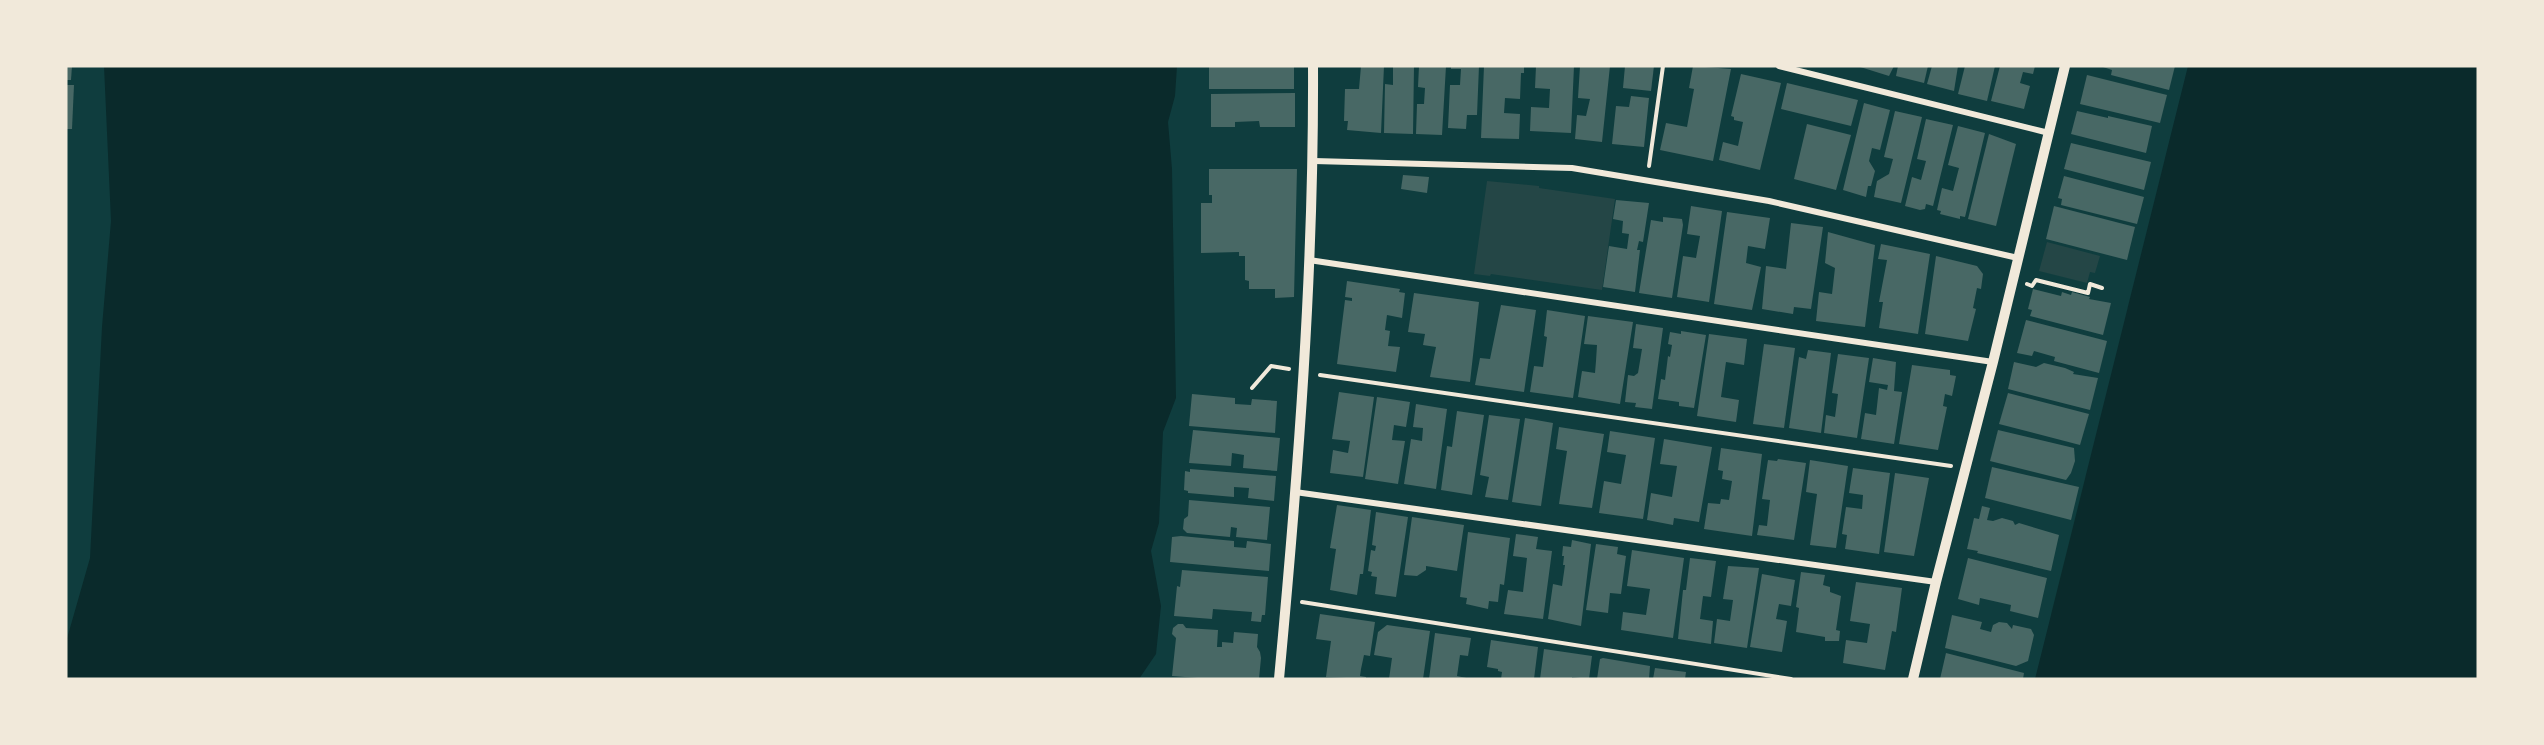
<svg xmlns="http://www.w3.org/2000/svg" width="2544" height="745" viewBox="0 0 2544 745" font-family="'Public Sans',sans-serif">
<style>
.green{fill:#244646}
.water{fill:#0a2a2b}
.building{fill:#486865}
.lines{fill:none;stroke-linecap:round;stroke-linejoin:round}
.path{stroke:#f1e9da;stroke-width:4}
.minor{stroke:#f1e9da;stroke-width:6}
.tertiary{stroke:#f1e9da;stroke-width:10}
</style>
<rect width="100%" height="100%" fill="#0f3d3e"/>
<g class="green">
<path d="M1487,181L1539,186V188L1615,199L1602,290L1491,274L1490,276L1474,274Z"/>
<path d="M2047,242L2100,256L2095,273L2090,272L2087,283L2039,271Z"/>
</g>
<g class="water">
<path d="M104,66H1177L1175,96L1168,122L1172,169L1176,398L1163,432L1159,523L1151,551L1161,606L1156,654L1139,679H66V642L90,558L102,327L111,221Z"/>
<path d="M2188,66H2478V679H2035Z"/>
</g>
<g class="building">
<path d="M66,66H72L71,80H66Z"/>
<rect x="1209" y="66" width="85" height="23"/>
<path d="M1361,66H1384L1381,133L1347,130L1348,121H1344L1345,89H1359Z"/>
<path d="M1393,66H1414L1413,134L1384,133L1385,84L1393,85Z"/>
<path d="M1419,66H1446L1442,135L1416,134L1417,104H1424L1425,88L1418,87Z"/>
<path d="M1451,66H1479L1477,115H1467L1466,129L1448,128L1450,85H1460L1461,69H1451Z"/>
<path d="M1484,66H1524V73H1521L1520,99L1505,98L1504,113L1520,114L1519,139L1481,138Z"/>
<path d="M1536,66H1574L1571,133L1530,131L1531,107L1549,108L1550,89L1535,88Z"/>
<path d="M1580,66H1610L1602,142L1575,139L1577,115L1586,116L1590,99L1578,98Z"/>
<path d="M1625,66H1654L1651,91L1623,88Z"/>
<path d="M1693,66L1731,69L1713,161L1660,150L1666,123L1687,127L1694,89L1689,88Z"/>
<path d="M1857,66H1894L1889,76Z"/>
<path d="M1898,66H1928L1924,83L1896,76Z"/>
<path d="M1932,66H1958L1954,91L1927,84Z"/>
<path d="M1965,66H1995L1987,101L1958,94Z"/>
<path d="M2000,66H2035L2033,74L2023,72L2020,83L2030,86L2024,109L1991,101Z"/>
<path d="M2100,66H2175L2169,90L2111,75L2112,70Z"/>
<path d="M1741,74L1781,83L1760,170L1719,160L1723,142L1738,146L1743,122L1734,120V117L1731,116Z"/>
<path d="M2087,75L2167,95L2160,123L2080,104Z"/>
<path d="M1787,83L1858,100L1851,126L1781,109Z"/>
<path d="M66,85H74L72,129H66Z"/>
<path d="M1295,93V127H1260L1259,121L1235,122V127H1211V94Z"/>
<path d="M1631,96L1649,98L1644,147L1612,144L1616,106L1629,107Z"/>
<path d="M1864,103L1890,110L1880,150L1872,148L1869,161L1875,171L1871,186H1868L1866,197L1843,190Z"/>
<path d="M1895,111L1922,117L1901,203L1874,197L1877,181L1889,174L1893,159L1884,157Z"/>
<path d="M2077,111L2108,118V116L2152,126L2146,153L2071,134Z"/>
<path d="M1926,119L1953,125L1933,206L1926,204L1925,209L1920,210L1905,206L1912,177L1921,180L1926,161L1917,159Z"/>
<path d="M1807,124L1851,135L1836,190L1794,179Z"/>
<path d="M1958,126L1985,133L1965,217L1960,216V219L1940,214L1941,211L1937,210L1942,188L1953,191L1959,168L1948,165Z"/>
<path d="M1989,134L2016,144L1996,226L1968,219Z"/>
<path d="M2071,143L2151,162L2144,190L2064,169Z"/>
<path d="M1209,169H1297L1294,297L1275,298V289H1249V281L1245,280V256H1239V252L1201,253V203H1212V195H1209Z"/>
<path d="M1403,175L1429,177L1427,193L1401,189Z"/>
<path d="M2064,176L2144,197L2137,224L2061,205L2062,199L2058,198Z"/>
<path d="M1616,200L1649,203L1643,242L1639,241L1637,250H1640L1635,292L1603,287L1609,246L1627,249L1629,234L1622,233L1623,221L1613,219Z"/>
<path d="M1691,206L1722,211L1709,302L1677,297L1683,256L1696,258L1700,236L1687,234Z"/>
<path d="M2054,206L2135,227L2127,260L2046,239Z"/>
<path d="M1727,212L1770,218L1765,249L1748,246L1746,263L1761,267L1752,310L1714,304Z"/>
<path d="M1663,217L1682,219L1683,225L1672,298L1639,293L1651,220L1663,222Z"/>
<path d="M1791,223L1823,227L1811,309L1794,307L1793,314L1762,309L1766,266L1786,269Z"/>
<path d="M1828,232L1875,245L1865,327L1816,321L1819,292L1832,294L1835,268L1825,263Z"/>
<path d="M1881,244L1930,254L1918,334L1879,328L1883,302H1879L1887,260L1878,259Z"/>
<path d="M1936,256L1977,266L1983,274L1981,289L1977,288L1973,308L1976,309L1968,341L1925,334Z"/>
<path d="M1347,281L1400,289L1399,292L1405,293L1402,318L1387,315L1385,330L1390,331L1388,346L1400,347L1396,372L1337,364L1345,300L1352,301V298L1345,297Z"/>
<path d="M2033,289L2061,296L2062,292L2071,295L2072,292L2090,297L2089,299L2111,303L2103,335L2030,316L2032,310L2028,309Z"/>
<path d="M1414,293L1479,302L1470,382L1430,377L1436,347L1423,345L1425,334L1408,332Z"/>
<path d="M1501,305L1536,310L1524,392L1475,385L1480,358L1490,359Z"/>
<path d="M1547,310L1585,316L1573,398L1530,392L1534,366L1543,367L1547,337L1544,336Z"/>
<path d="M1588,316L1633,322L1620,404L1578,397L1582,371L1595,373L1596,361L1597,345L1584,344Z"/>
<path d="M2026,320L2107,341L2099,373L2054,361L2055,357L2034,351L2032,356L2017,353Z"/>
<path d="M1636,324L1663,328L1652,409L1635,407L1636,403L1625,402L1628,375L1634,376L1638,373L1642,349L1633,348Z"/>
<path d="M1681,331L1706,335L1694,408L1679,406V402L1658,399L1661,379L1665,380L1668,356L1670,357L1672,345L1668,344L1670,332L1681,334Z"/>
<path d="M1709,334L1747,339L1744,365L1726,362L1721,397L1739,400L1736,422L1697,416Z"/>
<path d="M1764,344L1795,348L1784,428L1753,424Z"/>
<path d="M1808,350L1831,353L1821,433L1789,428L1799,357L1806,359Z"/>
<path d="M1838,354L1869,358L1857,438L1824,433L1826,415L1835,417L1838,394L1832,393Z"/>
<path d="M1873,358L1896,362L1894,391L1902,392L1894,444L1861,439L1865,413L1876,415L1879,388L1887,390L1888,385L1869,382Z"/>
<path d="M2014,362L2036,367L2044,363L2065,368L2074,372L2073,374L2098,378L2090,410L2008,389Z"/>
<path d="M1912,365L1950,370V375L1956,376L1952,396L1945,394L1943,406L1947,407L1938,450L1899,444Z"/>
<path d="M1339,392L1374,397L1363,477L1330,473L1333,450L1348,453L1350,441L1332,439Z"/>
<path d="M2008,393L2089,414L2080,445L1999,424Z"/>
<path d="M1192,394L1235,398V404L1251,405L1252,399L1277,401L1275,433L1189,426Z"/>
<path d="M1377,397L1410,402L1406,427L1394,425L1392,440L1405,441L1398,484L1365,479Z"/>
<path d="M1416,404L1447,409L1436,489L1404,484L1411,439L1422,441L1423,428L1413,427Z"/>
<path d="M1457,411L1484,415L1472,495L1441,490L1447,446L1452,447Z"/>
<path d="M1489,415L1520,419L1508,500L1485,497L1489,477L1480,475Z"/>
<path d="M1525,418L1553,423L1541,506L1512,502Z"/>
<path d="M1559,427L1604,434L1592,508L1559,504L1567,451L1556,449Z"/>
<path d="M1193,430L1280,438L1277,471L1243,468L1244,455L1232,453L1231,466L1189,463Z"/>
<path d="M1998,430L2074,448L2075,461L2071,473L2066,480L1990,461Z"/>
<path d="M1610,431L1655,438L1643,519L1599,513L1604,481L1621,484L1626,455L1607,452Z"/>
<path d="M1664,439L1712,447L1699,522L1674,518L1673,525L1647,520L1651,493L1672,497L1677,466L1660,464Z"/>
<path d="M1721,448L1762,454L1752,536L1704,529L1708,503L1720,504L1721,499L1729,500L1732,481L1722,479L1723,471L1718,470Z"/>
<path d="M1778,459L1806,463L1794,540L1757,535L1759,525L1767,526L1770,500L1762,499L1768,460L1777,461Z"/>
<path d="M1810,460L1848,466L1836,548L1810,545L1817,494L1806,492Z"/>
<path d="M1992,467L2079,487L2071,520L1985,498Z"/>
<path d="M1853,468L1890,473L1879,554L1845,549L1847,535L1842,534L1846,507L1862,509L1863,495L1849,493Z"/>
<path d="M1190,469L1276,476L1274,501L1248,498L1249,488L1234,487V497L1188,493V491L1184,490L1185,471L1190,472Z"/>
<path d="M1895,473L1929,478L1914,556L1884,552Z"/>
<path d="M1189,500L1270,507L1267,540L1236,537L1237,528L1231,527L1230,537L1187,533L1183,529L1184,519L1188,516Z"/>
<path d="M1337,505L1371,510L1363,574H1360L1357,595L1330,590L1336,549L1330,548Z"/>
<path d="M1982,506L1990,508L1987,520L1993,521L2002,518L2013,521L2015,525L2019,523L2059,535L2051,571L1977,553L1978,551L1967,549L1974,518L1979,519Z"/>
<path d="M1376,512L1408,517L1396,597L1375,594L1377,577L1371,576L1372,572L1368,571L1371,550L1375,551L1376,546L1372,545Z"/>
<path d="M1412,517L1464,525L1457,571L1426,566V570L1417,576L1404,575Z"/>
<path d="M1468,532L1510,538L1504,585L1500,584L1498,602L1489,601L1488,609L1466,604L1467,598L1460,597Z"/>
<path d="M1516,534L1538,537L1536,549L1552,551L1543,619L1504,614L1508,590L1523,592L1527,558L1513,556Z"/>
<path d="M1181,536L1234,541V547L1246,548L1247,541L1271,544L1269,571L1170,562L1172,537Z"/>
<path d="M1572,540L1591,544L1581,626L1548,619L1553,584L1562,586L1565,565H1563L1564,556H1562L1563,546L1571,547Z"/>
<path d="M1596,544L1618,547L1617,554L1626,556L1621,594L1610,593L1608,613L1586,610Z"/>
<path d="M1632,550L1684,558L1673,638L1621,630L1623,612L1646,615L1650,589L1627,586Z"/>
<path d="M1690,558L1716,561L1711,597L1703,596L1700,619L1713,621L1711,644L1678,639L1683,590H1686Z"/>
<path d="M1968,558L2047,578L2038,618L2010,611L2011,605L1980,598L1979,605L1958,599Z"/>
<path d="M1728,566L1759,568L1747,648L1714,643L1717,619L1730,621L1733,600L1723,599Z"/>
<path d="M1182,570L1268,577L1265,615H1262L1261,622L1251,621L1252,612L1213,609L1212,619L1174,616L1177,586L1180,587Z"/>
<path d="M1801,572L1825,575L1823,585L1830,587V592L1841,596L1836,630L1840,631L1839,641H1825V637L1796,632L1799,608L1796,607Z"/>
<path d="M1762,574L1795,580L1791,606L1779,604L1776,619L1787,621L1782,652L1750,647Z"/>
<path d="M1856,582L1902,588L1896,632L1892,631L1885,670L1843,663L1846,640L1867,643L1870,624L1850,621Z"/>
<path d="M1320,614L1375,622L1370,656L1364,655L1361,669L1360,676L1366,677V679L1326,677L1331,641L1316,639Z"/>
<path d="M1952,615L1982,622L1980,629L1991,632L1993,625L1999,622L2007,623L2012,629L2013,625L2031,629L2034,635L2028,661L2016,666L1945,648Z"/>
<path d="M1178,624H1183L1186,628L1218,630L1217,647H1222V642L1233,643L1234,632L1258,634L1257,647L1260,652L1261,658L1259,679H1210L1172,676L1176,638L1172,634L1173,628Z"/>
<path d="M1387,625L1430,631L1423,679H1389L1392,658L1374,655L1378,632Z"/>
<path d="M1435,633L1471,638L1468,656L1460,655L1457,676L1471,679H1429Z"/>
<path d="M1491,640L1538,647L1534,679H1501L1502,672L1498,671V669L1487,667Z"/>
<path d="M1544,649L1592,656L1589,679L1572,677V679H1540Z"/>
<path d="M1946,653L2024,673L2023,679H1940Z"/>
<path d="M1603,658L1650,666L1649,679H1597L1600,659Z"/>
<path d="M1655,668L1686,672L1685,679H1653Z"/>
</g>
<g class="lines">
<g class="path">
<path d="M1649,166L1663,66"/>
<path d="M2027,284L2032,286L2036,280L2088,293L2090,284L2102,288"/>
<path d="M1320,375L1951,466"/>
<path d="M1252,388L1271,366L1289,369"/>
<path d="M1302,602L1791,679"/>
</g>
<g class="minor">
<path d="M1779,66L2049,133"/>
<path d="M1314,161L1572,168L1769,201L2018,258"/>
<path d="M1309,260L1993,362"/>
<path d="M1295,492L1936,582"/>
</g>
<g class="tertiary">
<path d="M1279,679C1298,475 1314,271 1313,66"/>
<path d="M1913,679L1936,582L1993,362L2065,66"/>
</g>
</g>
<rect width="2544" height="745" fill="none" stroke="#f1e9da" stroke-width="135"/>
</svg>
